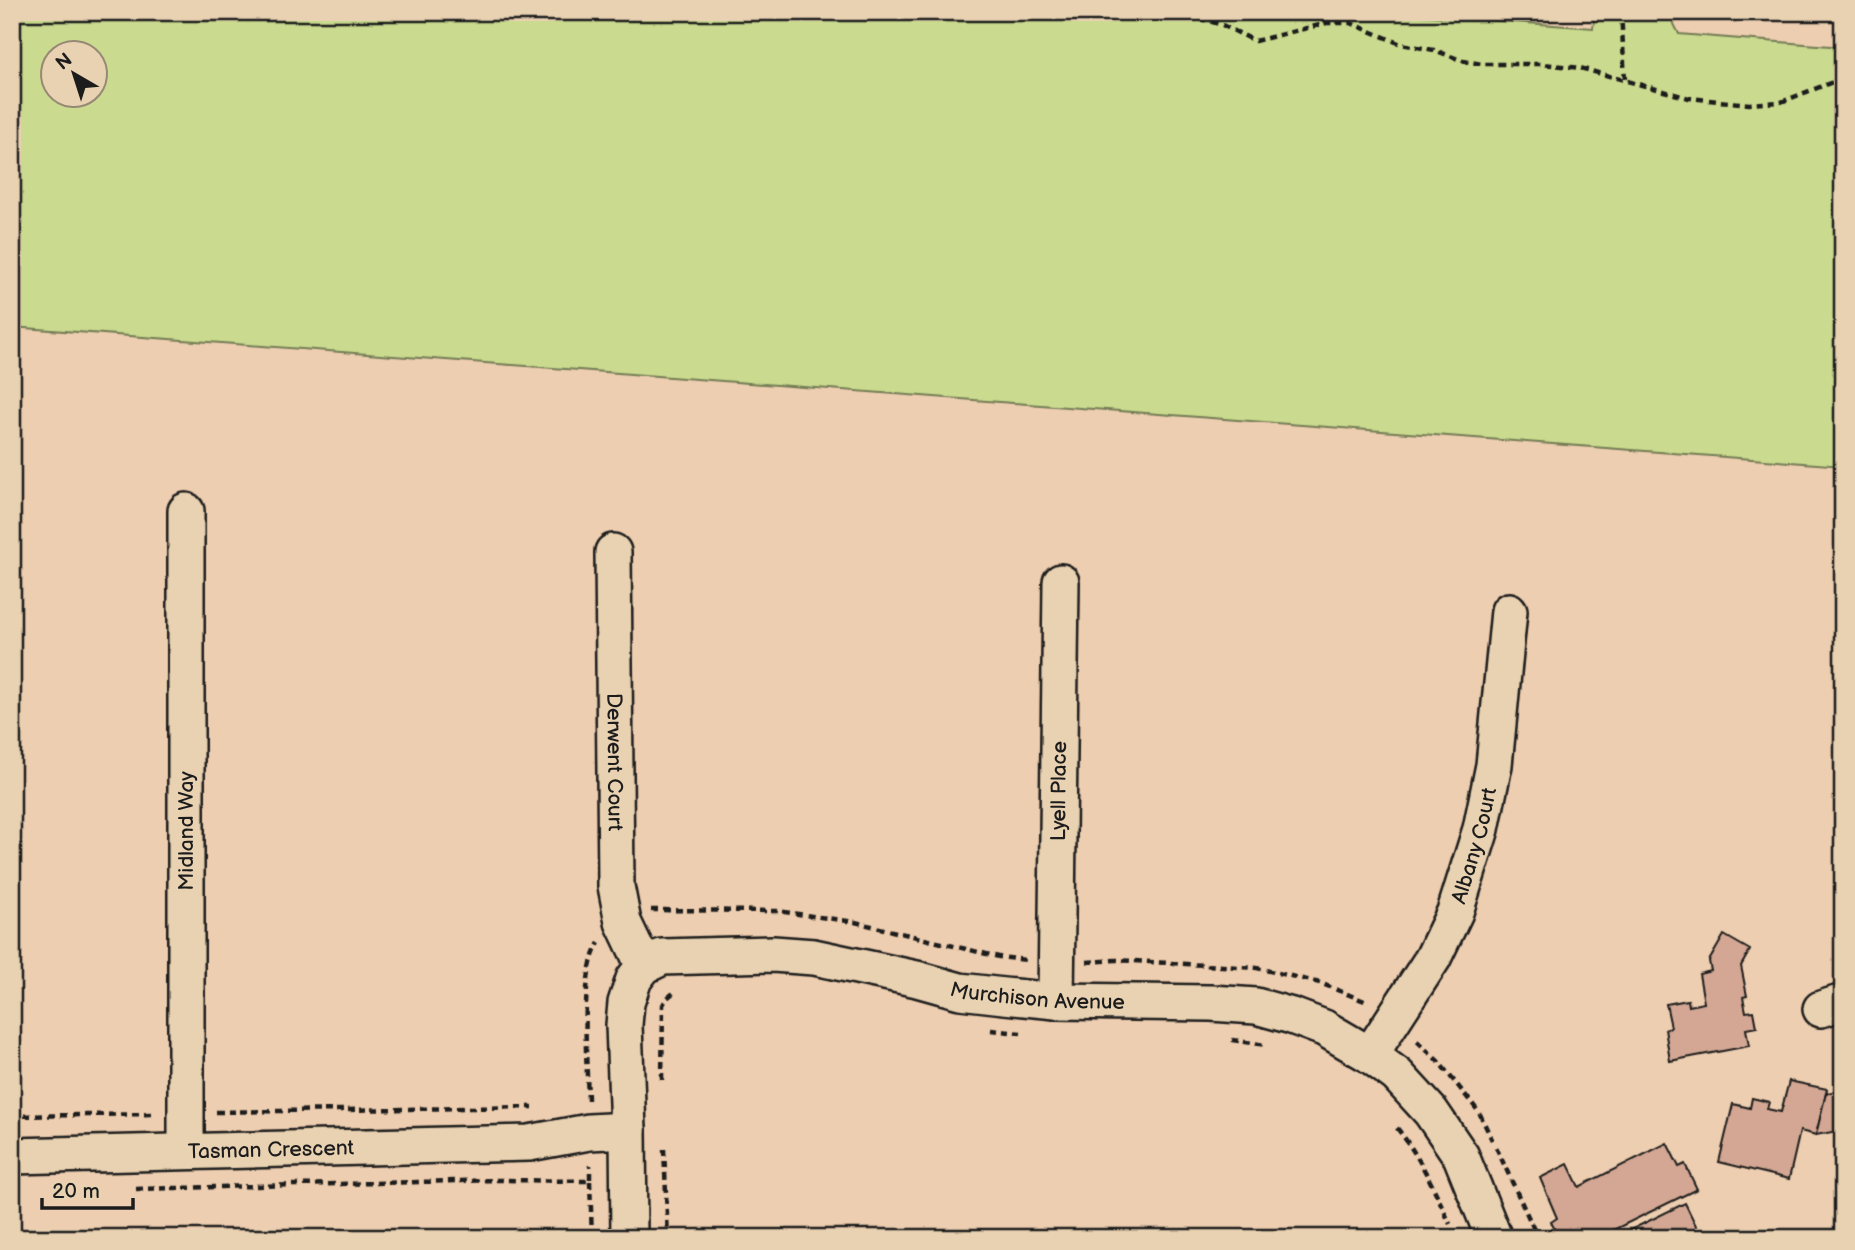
<svg xmlns="http://www.w3.org/2000/svg" width="1855" height="1250" viewBox="0 0 1855 1250" font-family="'Balsamiq Sans',sans-serif">
<style>
.green{fill:#cada8e;stroke:#737b55;stroke-width:2;fill-rule:evenodd}
.building{fill:#d3a793;stroke:#1c1c1c;stroke-width:2}
.lines{fill:none;stroke-linecap:round;stroke-linejoin:round}
.minor-casing{stroke:#1c1c1c;stroke-width:40}
.path{stroke:#1c1c1c;stroke-width:4.5;stroke-dasharray:7 5;stroke-linecap:butt}
.minor{stroke:#e9d2b1;stroke-width:35}
.labels{text-anchor:middle;dominant-baseline:central;stroke-width:6;stroke-linejoin:round;paint-order:stroke}
.street-label{font-size:21px;fill:#1c1c1c;stroke:#e9d2b1}
</style>
<rect width="100%" height="100%" fill="#eeceb0"/>
<filter id="ink" filterUnits="userSpaceOnUse"><feTurbulence type="fractalNoise" baseFrequency=".0143" numOctaves="2"/><feDisplacementMap in="SourceGraphic" scale="14" xChannelSelector="R" yChannelSelector="G"/><feConvolveMatrix kernelMatrix="1 2 1 2 8 2 1 2 1" color-interpolation-filters="sRGB"/></filter>
<g filter="url(#ink)">
<path class="green" d="M12,12H1378L1593,28L1595,12H1668L1679,34L1843,47V466L12,327ZM52,52H94V94H52Z"/>
<g class="building">
<path d="M1724,935L1750,950L1741,966L1747,996L1743,997L1746,1012L1754,1011L1757,1027L1746,1029L1749,1046L1670,1061L1665,1029L1671,1027L1666,1004L1688,1000L1689,1006L1704,1003L1699,974L1711,971L1709,961Z"/>
<path d="M1789,1081L1827,1089L1816,1135L1800,1131L1789,1179L1719,1162L1733,1104L1750,1108L1752,1098L1769,1102L1767,1109L1781,1112Z"/>
<path d="M1843,1090V1130L1816,1135L1826,1093Z"/>
<path d="M1667,1143L1679,1167L1685,1164L1697,1189L1597,1238H1567L1565,1233L1558,1236L1551,1222L1557,1218L1540,1178L1568,1164L1579,1187Z"/>
<path d="M1685,1203L1702,1238H1614Z"/>
</g>
<g class="lines">
<g class="minor-casing">
<g id="minor">
<path id="s1" d="M613,552L616,886L623,922L644,966"/>
<path id="s2" d="M1056,1001L1061,582"/>
<path d="M1821,1009L1843,1002"/>
<path id="s3" d="M1370,1055L1433,958L1455,912L1481,829L1494,765L1509,611"/>
<path d="M186,1151V511"/>
<path id="s4" d="M12,1156L529,1143L589,1132L628,1130"/>
<path id="s5" d="M629,1238L628,1130L624,1025L626,1003L634,979L644,966L662,957L773,954L814,957L917,979L960,991L1004,996L1056,1001L1211,1003L1256,1006L1292,1016L1324,1028L1370,1055L1397,1075L1431,1112L1461,1156L1494,1238"/>
</g>
</g>
<g class="path">
<path d="M979,12H989"/>
<path d="M1116,12L1140,16L1188,15L1222,25L1255,41L1327,23H1351L1401,44L1434,50L1463,61L1483,64H1544L1580,68L1689,98L1749,104L1781,102L1843,78"/>
<path d="M1621,12L1625,80"/>
<path d="M651,910L777,911L855,922L999,957L1026,960"/>
<path d="M1087,962L1116,960L1257,968L1320,983L1367,1002"/>
<path d="M991,1030L1021,1033"/>
<path d="M1232,1040L1265,1045"/>
<path d="M1417,1041L1438,1061L1479,1112L1492,1140"/>
<path d="M662,1080L663,1005L666,999L677,990"/>
<path d="M588,1100C587,1062 579,973 599,943"/>
<path d="M216,1112L533,1107"/>
<path d="M12,1116L155,1114"/>
<path d="M1397,1128C1420,1157 1435,1190 1450,1224"/>
<path d="M1496,1147L1538,1238"/>
<path d="M664,1149L668,1238"/>
<path d="M590,1181L592,1238"/>
<path d="M136,1189L498,1180L590,1181V1165"/>
</g>
<use href="#minor" class="minor"/>
</g>
</g>
<g class="labels">
<g class="street-label">
<text stroke="none"><textPath href="#s1" startOffset="210">Derwent Court</textPath></text>
<text stroke="none"><textPath href="#s2" startOffset="210">Lyell Place</textPath></text>
<text transform="translate(186 831) rotate(-90)">Midland Way</text>
<text stroke="none"><textPath href="#s3" startOffset="236">Albany Court</textPath></text>
<text stroke="none"><textPath href="#s5" startOffset="677">Murchison Avenue</textPath></text>
<text stroke="none"><textPath href="#s4" startOffset="259">Tasman Crescent</textPath></text>
</g>
</g>
<rect width="1855" height="1250" fill="none" stroke="#e9d2b1" stroke-width="42"/>
<rect x="21" y="21" width="1813" height="1208" fill="none" stroke="#1c1c1c" stroke-width="2.5" filter="url(#ink)"/>
<g transform="translate(74 74) rotate(321)"><circle r="33" fill="#e9d2b1" stroke="#978975" stroke-width="2"/>
<path d="M0-5L12 26L0 18L-12 26Z" fill="#1c1c1c"/>
<text y="-10" font-size="19" font-weight="bold" text-anchor="middle" fill="#1c1c1c">N</text>
</g>
<path d="M42 1198v10h91v-10" fill="none" stroke="#1c1c1c" stroke-width="3.5"/>
<text x="52" y="1198" font-size="21" fill="#1c1c1c" stroke="#e9d2b1" stroke-width="5" paint-order="stroke">20 m</text>
</svg>
